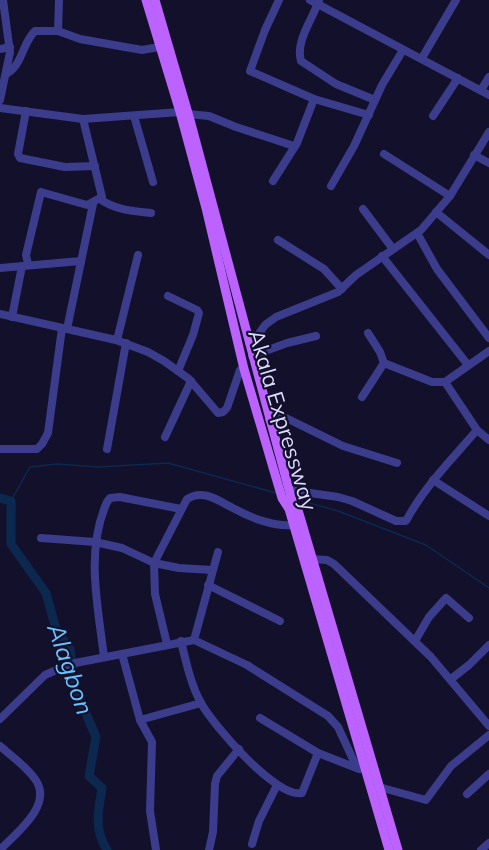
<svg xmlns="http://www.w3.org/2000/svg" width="489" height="850" viewBox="0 0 489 850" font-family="Mulish,sans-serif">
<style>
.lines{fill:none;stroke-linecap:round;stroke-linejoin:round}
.stream{stroke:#0c284f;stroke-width:1.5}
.river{stroke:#0c284f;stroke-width:9}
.minor{stroke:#3b3c8b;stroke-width:8}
.major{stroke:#bb62ff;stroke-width:9}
.labels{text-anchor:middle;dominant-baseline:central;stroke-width:4.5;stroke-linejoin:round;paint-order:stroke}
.street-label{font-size:22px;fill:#dddbff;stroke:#13102b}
.water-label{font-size:24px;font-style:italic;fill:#69c3ff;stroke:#13102b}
</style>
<rect width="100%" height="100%" fill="#13102b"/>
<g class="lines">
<g class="stream">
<path d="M295,499L338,511L426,545L489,588"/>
<path d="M11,501L30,467L57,464L98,467L168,463L276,493"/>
</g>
<path class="river" d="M0,498L11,501V544L46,593L56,629L70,649L75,688L96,737L89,776L102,788C98,811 94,830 107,850"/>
<g class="minor">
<path d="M279,0L265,30L250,71L314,99L369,115"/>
<path d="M310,0L489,95"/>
<path d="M319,0C313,19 295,41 301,61L336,84L375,100"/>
<path d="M58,31L59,0"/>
<path d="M0,49L10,47"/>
<path d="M422,58L456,0"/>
<path d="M6,74C23,65 22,43 35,31H58L80,39L142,50L159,47"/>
<path d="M481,90L489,77"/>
<path d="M0,100L10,52L3,0"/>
<path d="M0,108L83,119L180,112"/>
<path d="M26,111L18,154L20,158L65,167L95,166"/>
<path d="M188,114L209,116L236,127L294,146"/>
<path d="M134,116L153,182"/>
<path d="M433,116L458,78"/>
<path d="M384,154L450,196"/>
<path d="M474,155L489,163"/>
<path d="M273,181L297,143L314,99"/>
<path d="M331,186L354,146L382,85L403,50"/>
<path d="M100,199C115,210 133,211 151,213"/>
<path d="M363,209L393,249"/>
<path d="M436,212L489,255"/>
<path d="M417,233L437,269L489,338"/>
<path d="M278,240L324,269L342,289"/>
<path d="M382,256L468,365"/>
<path d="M28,264L26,255L41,192L87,205L102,197L83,119"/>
<path d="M0,268L81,261"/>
<path d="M168,296L197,310L199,313L193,335L178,371"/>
<path d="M0,314L116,340L148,352L164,361L189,379L218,413L223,412L227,408L240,370L244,369"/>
<path d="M12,317L22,266"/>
<path d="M67,329L93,204"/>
<path d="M368,333L380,352L384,363"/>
<path d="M117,340L138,255"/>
<path d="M249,343L256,338L265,325L276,317L338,292L356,275L421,230L450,196L489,132"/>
<path d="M252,356L287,343L316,336"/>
<path d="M445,382L477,430L489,440"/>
<path d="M362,397L384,363L432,382H445L489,351"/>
<path d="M269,420L278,417H284L343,446L397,463"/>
<path d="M165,437L191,381"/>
<path d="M0,449H37L42,444L48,433L62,328"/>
<path d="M107,449L126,343"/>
<path d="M433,480L489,516"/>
<path d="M289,490L338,497L352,501L396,521H406C424,487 452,459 477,430"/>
<path d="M41,538L95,542L122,548L154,563L179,568L212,570"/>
<path d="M312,559L327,560L334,564L431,657L489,726"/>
<path d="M208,585L280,621"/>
<path d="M194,640L218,552"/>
<path d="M181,641C186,662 191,685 201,703C213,725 277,799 302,793L318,753"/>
<path d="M415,641L429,617L446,598L469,618"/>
<path d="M167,644L155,594L154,563L187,499C204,488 220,502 235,509C251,518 275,527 293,525"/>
<path d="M122,654L140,720L152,742L150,811L156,850"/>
<path d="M104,657C98,606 85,551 107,502L110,498L120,497L181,509"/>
<path d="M451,679L469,665L489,645"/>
<path d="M260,718L318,753L359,769"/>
<path d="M0,719L45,675L70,664L194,640L247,665L328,716L338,727L357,768"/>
<path d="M140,720L201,703"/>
<path d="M0,746C11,756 26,766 35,779C54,805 16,833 0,850"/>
<path d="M379,787L426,800L451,766L489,735"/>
<path d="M467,794L489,774"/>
<path d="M252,844L259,821L277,785"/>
<path d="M209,850L213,832L215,784L217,776L239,749"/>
<path d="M481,850L489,843"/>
</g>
<g class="major">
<path d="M146,0L180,112L206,208L244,369L282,498L289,509L389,850"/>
<path d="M155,0L190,120L292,501L298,510L398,850"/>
</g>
</g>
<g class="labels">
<g class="street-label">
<text transform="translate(283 420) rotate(73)">Akala Expressway</text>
</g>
<g class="water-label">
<text transform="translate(71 669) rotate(71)">Alagbon</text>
</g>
</g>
</svg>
